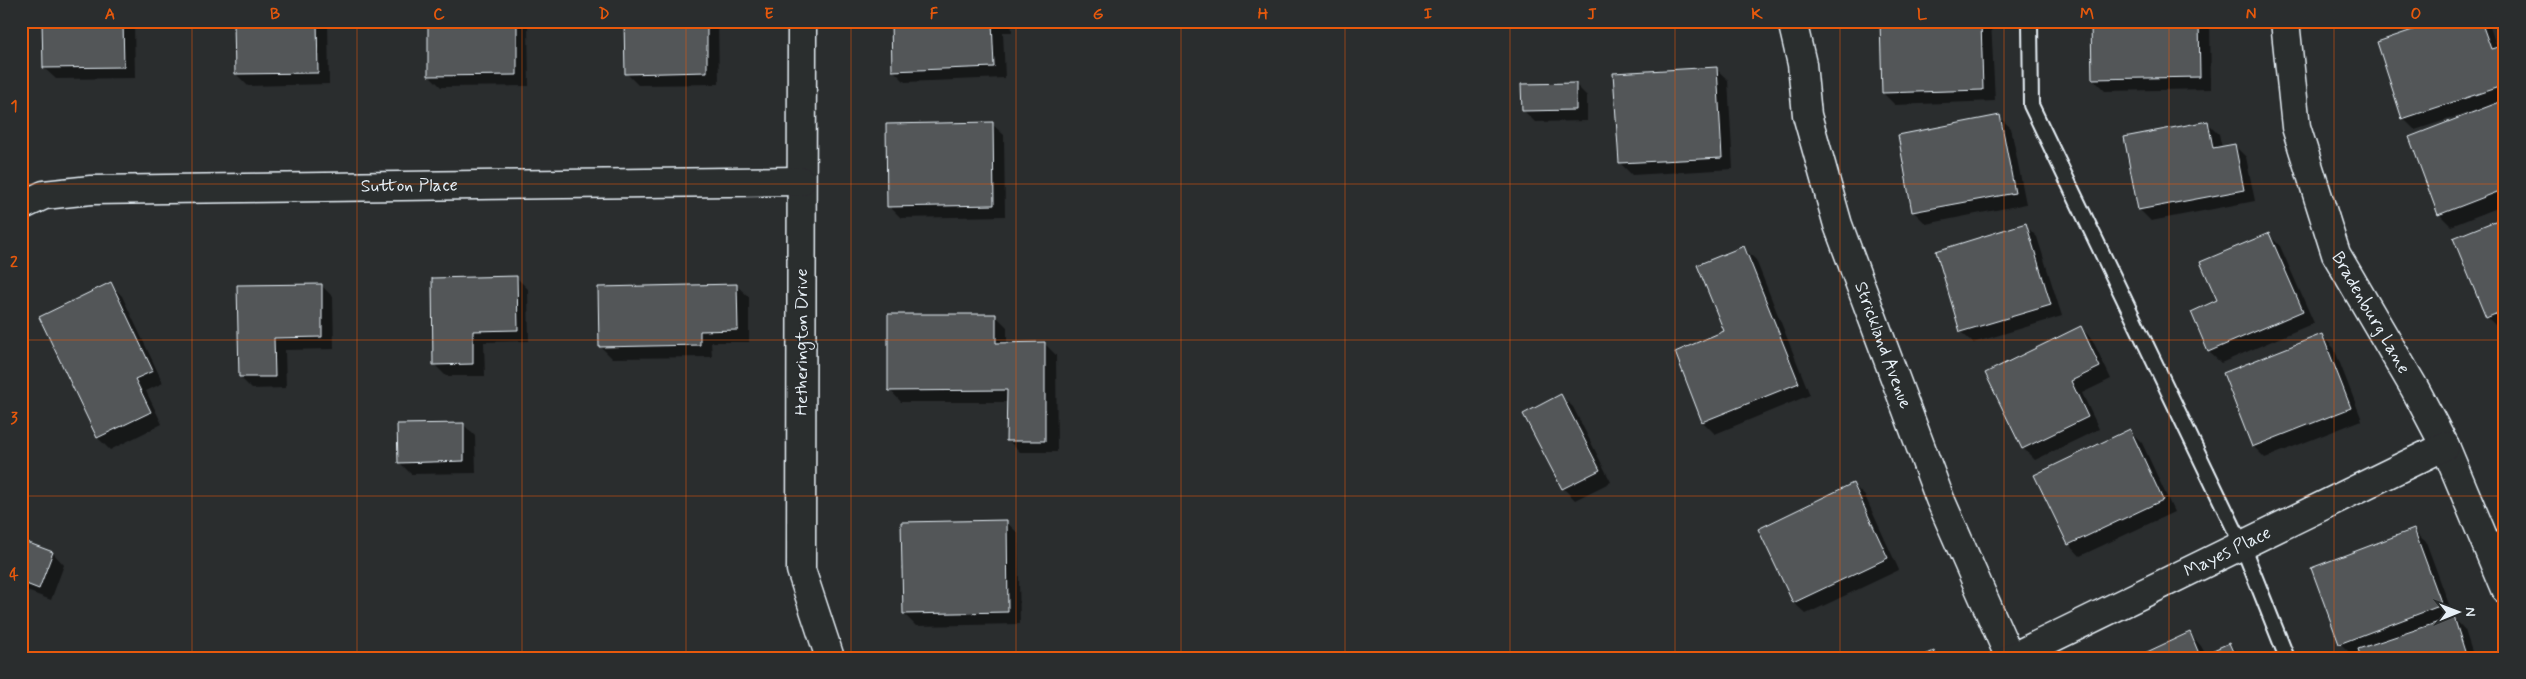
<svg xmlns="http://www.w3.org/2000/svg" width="2526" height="679" viewBox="0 0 2526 679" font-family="Mynerve,sans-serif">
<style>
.shadow{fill:#0007}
.building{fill:#535759;stroke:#e8f1f8}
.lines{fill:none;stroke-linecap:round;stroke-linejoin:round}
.lane-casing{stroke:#e8f1f8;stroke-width:18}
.street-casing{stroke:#e8f1f8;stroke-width:31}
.lane{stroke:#2a2d2e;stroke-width:14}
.street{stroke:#2a2d2e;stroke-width:28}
.grid{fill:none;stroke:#e8590c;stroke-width:1;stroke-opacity:0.55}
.labels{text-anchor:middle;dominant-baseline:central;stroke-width:4;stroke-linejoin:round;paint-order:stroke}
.street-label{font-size:18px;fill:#e8f1f8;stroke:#2a2d2e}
.neatline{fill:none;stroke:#e8590c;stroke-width:2}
.grid-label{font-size:16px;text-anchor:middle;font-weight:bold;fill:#e8590c}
</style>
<rect width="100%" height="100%" fill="#2a2d2e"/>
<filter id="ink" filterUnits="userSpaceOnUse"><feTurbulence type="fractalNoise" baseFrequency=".02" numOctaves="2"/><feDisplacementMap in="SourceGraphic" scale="10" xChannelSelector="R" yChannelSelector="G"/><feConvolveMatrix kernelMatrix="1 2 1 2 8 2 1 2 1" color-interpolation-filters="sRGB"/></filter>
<g filter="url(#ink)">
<g class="shadow">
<path d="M43,21H134L135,78L56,79L44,68Z"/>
<path d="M235,21H328L329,84L248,86L236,74Z"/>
<path d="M429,21H528L529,86L441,87L429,75Z"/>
<path d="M625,21H718L719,84L638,85L626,73Z"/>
<path d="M892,21H1011L1012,32H1003L1005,78L905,82L893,70Z"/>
<path d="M1881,21H1991L1995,101L1895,105L1883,93Z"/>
<path d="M2092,21H2210L2211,89L2105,91L2093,79Z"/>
<path d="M2443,21H2488L2497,48L2505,46V205L2451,226L2439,214L2486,107L2415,130L2403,118Z"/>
<path d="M1716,69L1728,80L1733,169L1632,175L1620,163Z"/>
<path d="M1575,84L1587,96V121L1535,122L1523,110Z"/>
<path d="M1999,117L2011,128L2026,204L1926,224L1914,212L1899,136Z"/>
<path d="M2207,122L2219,134L2222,148L2234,145L2246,157L2255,201L2151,221L2139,209Z"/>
<path d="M992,124L1004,135L1005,216L901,218L889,206Z"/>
<path d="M2505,218V327L2499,329L2487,317Z"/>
<path d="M2025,225L2037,237L2062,316L1973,343L1961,332Z"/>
<path d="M2268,234L2280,246L2314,323L2221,363L2209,352L2192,312L2218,301Z"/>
<path d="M1744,248L1756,260L1810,395L1715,434L1703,422L1676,352L1726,332Z"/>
<path d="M516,277L528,289L529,341L484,342L485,376H446L434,364Z"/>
<path d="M110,284L122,296L163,383L146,391L162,424L110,450L98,438L41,317Z"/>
<path d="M321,285L333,297L334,349L285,350L286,388L252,389L240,377L239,286Z"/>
<path d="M737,286L749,297V342H711L712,357L612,358L600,346Z"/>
<path d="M995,315L1007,327V344L1044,343L1056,355L1057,452H1020L1008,440V402H901L890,390Z"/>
<path d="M2081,328L2092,339L2111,379L2082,393L2099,429L2035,460L2023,448Z"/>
<path d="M2322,336L2334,348L2362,420L2265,458L2253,446Z"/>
<path d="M1561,396L1573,407L1611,482L1575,500L1563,488Z"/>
<path d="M463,424L475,436L476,473L411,474L399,462Z"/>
<path d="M2130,431L2142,443L2174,512L2080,556L2069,544Z"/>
<path d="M1853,485L1865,496L1899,570L1806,614L1794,603L1759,529Z"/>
<path d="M1006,522L1018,533L1020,624L916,626L904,614Z"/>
<path d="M2414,531L2426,542L2454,618L2465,630L2474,658H2363L2361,652L2352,655L2340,643Z"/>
<path d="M21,542L53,553L64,565L51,600L27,591L21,606Z"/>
<path d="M2190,634L2201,646L2206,655L2229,644L2242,658H2137Z"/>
</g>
<g class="building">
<path d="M42,21H123L124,67L43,68Z"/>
<path d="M234,21H317L318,73L235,74Z"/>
<path d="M428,21H517V75L428,76Z"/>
<path d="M624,21H707V72L625,74Z"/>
<path d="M891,21H992L994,67L892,71Z"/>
<path d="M1880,21H1981L1983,90L1882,93Z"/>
<path d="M2091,21H2199L2200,77L2092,79Z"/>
<path d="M2439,21H2481L2491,49L2505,45V85L2402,119L2377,42Z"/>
<path d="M1717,67L1722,158L1619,163L1613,73Z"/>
<path d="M1576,83V110L1522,111L1521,84Z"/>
<path d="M2505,100V189L2438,215L2409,137Z"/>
<path d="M2000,115L2015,193L1912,212L1898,135Z"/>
<path d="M2208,121L2213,148L2235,144L2244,190L2138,210L2124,137Z"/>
<path d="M993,122L994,205L887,207L886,124Z"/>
<path d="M2505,217V310L2486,318L2453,238Z"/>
<path d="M2026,223L2051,305L1960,332L1936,251Z"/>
<path d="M2269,233L2303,311L2208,352L2191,312L2217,300L2200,262Z"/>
<path d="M1744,246L1799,383L1702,422L1675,352L1724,331L1697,265Z"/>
<path d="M517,276L518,330L473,331V364L433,365L432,278Z"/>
<path d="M111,282L153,371L135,379L151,412L97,438L39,317Z"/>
<path d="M322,284V337L274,338L275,377H239L237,285Z"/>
<path d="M737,284L738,330L700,331V345L599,347L598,287Z"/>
<path d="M888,314H996V343L1045,342V441H1006L1007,390L888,391Z"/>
<path d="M2081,326L2100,367L2071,381L2088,417L2022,449L1985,373Z"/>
<path d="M2322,334L2351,408L2252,447L2223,373Z"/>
<path d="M1561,394L1600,470L1562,489L1523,414Z"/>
<path d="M464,423V461L398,463L397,424Z"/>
<path d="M2130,429L2163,500L2068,545L2034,475Z"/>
<path d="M1853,483L1888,558L1793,603L1758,529Z"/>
<path d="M1007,520L1008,612L903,614L901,522Z"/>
<path d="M2414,529L2442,605L2339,644L2311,568Z"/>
<path d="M21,540L53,552L39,589L21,582Z"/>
<path d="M2454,617L2467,658H2361L2358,649Z"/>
<path d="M2190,632L2200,656L2229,643L2236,658H2134Z"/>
<path d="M1934,651L1937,658H1918Z"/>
</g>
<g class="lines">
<g class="lane-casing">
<path id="lane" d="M2030,21L2031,105L2242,545L2287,658"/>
</g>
<g class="street-casing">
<g id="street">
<path d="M802,21L801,570L830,658"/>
<path id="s1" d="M1792,21L1802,64L1807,115L1838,225L1940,499L2010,658"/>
<path id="s2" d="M2285,21L2296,127L2336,254L2415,389L2445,446L2505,589"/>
<path id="s3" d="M21,206L44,195L91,190L801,181"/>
<path id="s4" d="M2011,658L2445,446"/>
</g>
</g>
<use href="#lane" class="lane"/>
<use href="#street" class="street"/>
</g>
</g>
<path class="grid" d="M192,21V658M357,21V658M522,21V658M686,21V658M851,21V658M1016,21V658M1181,21V658M1345,21V658M1510,21V658M1675,21V658M1840,21V658M2004,21V658M2169,21V658M2334,21V658M21,184H2505M21,340H2505M21,496H2505"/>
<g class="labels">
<g class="street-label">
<text stroke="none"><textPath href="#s3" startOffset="391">Sutton Place</textPath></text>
<text stroke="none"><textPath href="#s2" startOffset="308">Bradenburg Lane</textPath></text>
<text transform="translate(802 342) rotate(-90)">Hetherington Drive</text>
<text stroke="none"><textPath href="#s1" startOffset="338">Strickland Avenue</textPath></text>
<text stroke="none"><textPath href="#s4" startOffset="241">Mayes Place</textPath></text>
</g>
</g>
<rect width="2526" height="679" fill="none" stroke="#2a2d2e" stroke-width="55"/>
<g transform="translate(2458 612) rotate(89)" stroke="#2a2d2e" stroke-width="4" paint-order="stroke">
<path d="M0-4L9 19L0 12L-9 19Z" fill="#e8f1f8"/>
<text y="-8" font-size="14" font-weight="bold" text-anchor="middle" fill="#e8f1f8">N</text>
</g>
<rect x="28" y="28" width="2470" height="624" class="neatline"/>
<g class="grid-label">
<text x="110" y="19">A</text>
<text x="275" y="19">B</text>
<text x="439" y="19">C</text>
<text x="604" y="19">D</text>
<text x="769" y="19">E</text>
<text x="934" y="19">F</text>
<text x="1098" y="19">G</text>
<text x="1263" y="19">H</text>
<text x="1428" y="19">I</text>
<text x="1592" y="19">J</text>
<text x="1757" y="19">K</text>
<text x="1922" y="19">L</text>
<text x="2087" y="19">M</text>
<text x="2251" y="19">N</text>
<text x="2416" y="19">O</text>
<text x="14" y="111">1</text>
<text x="14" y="267">2</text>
<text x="14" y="423">3</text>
<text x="14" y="579">4</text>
</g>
</svg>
